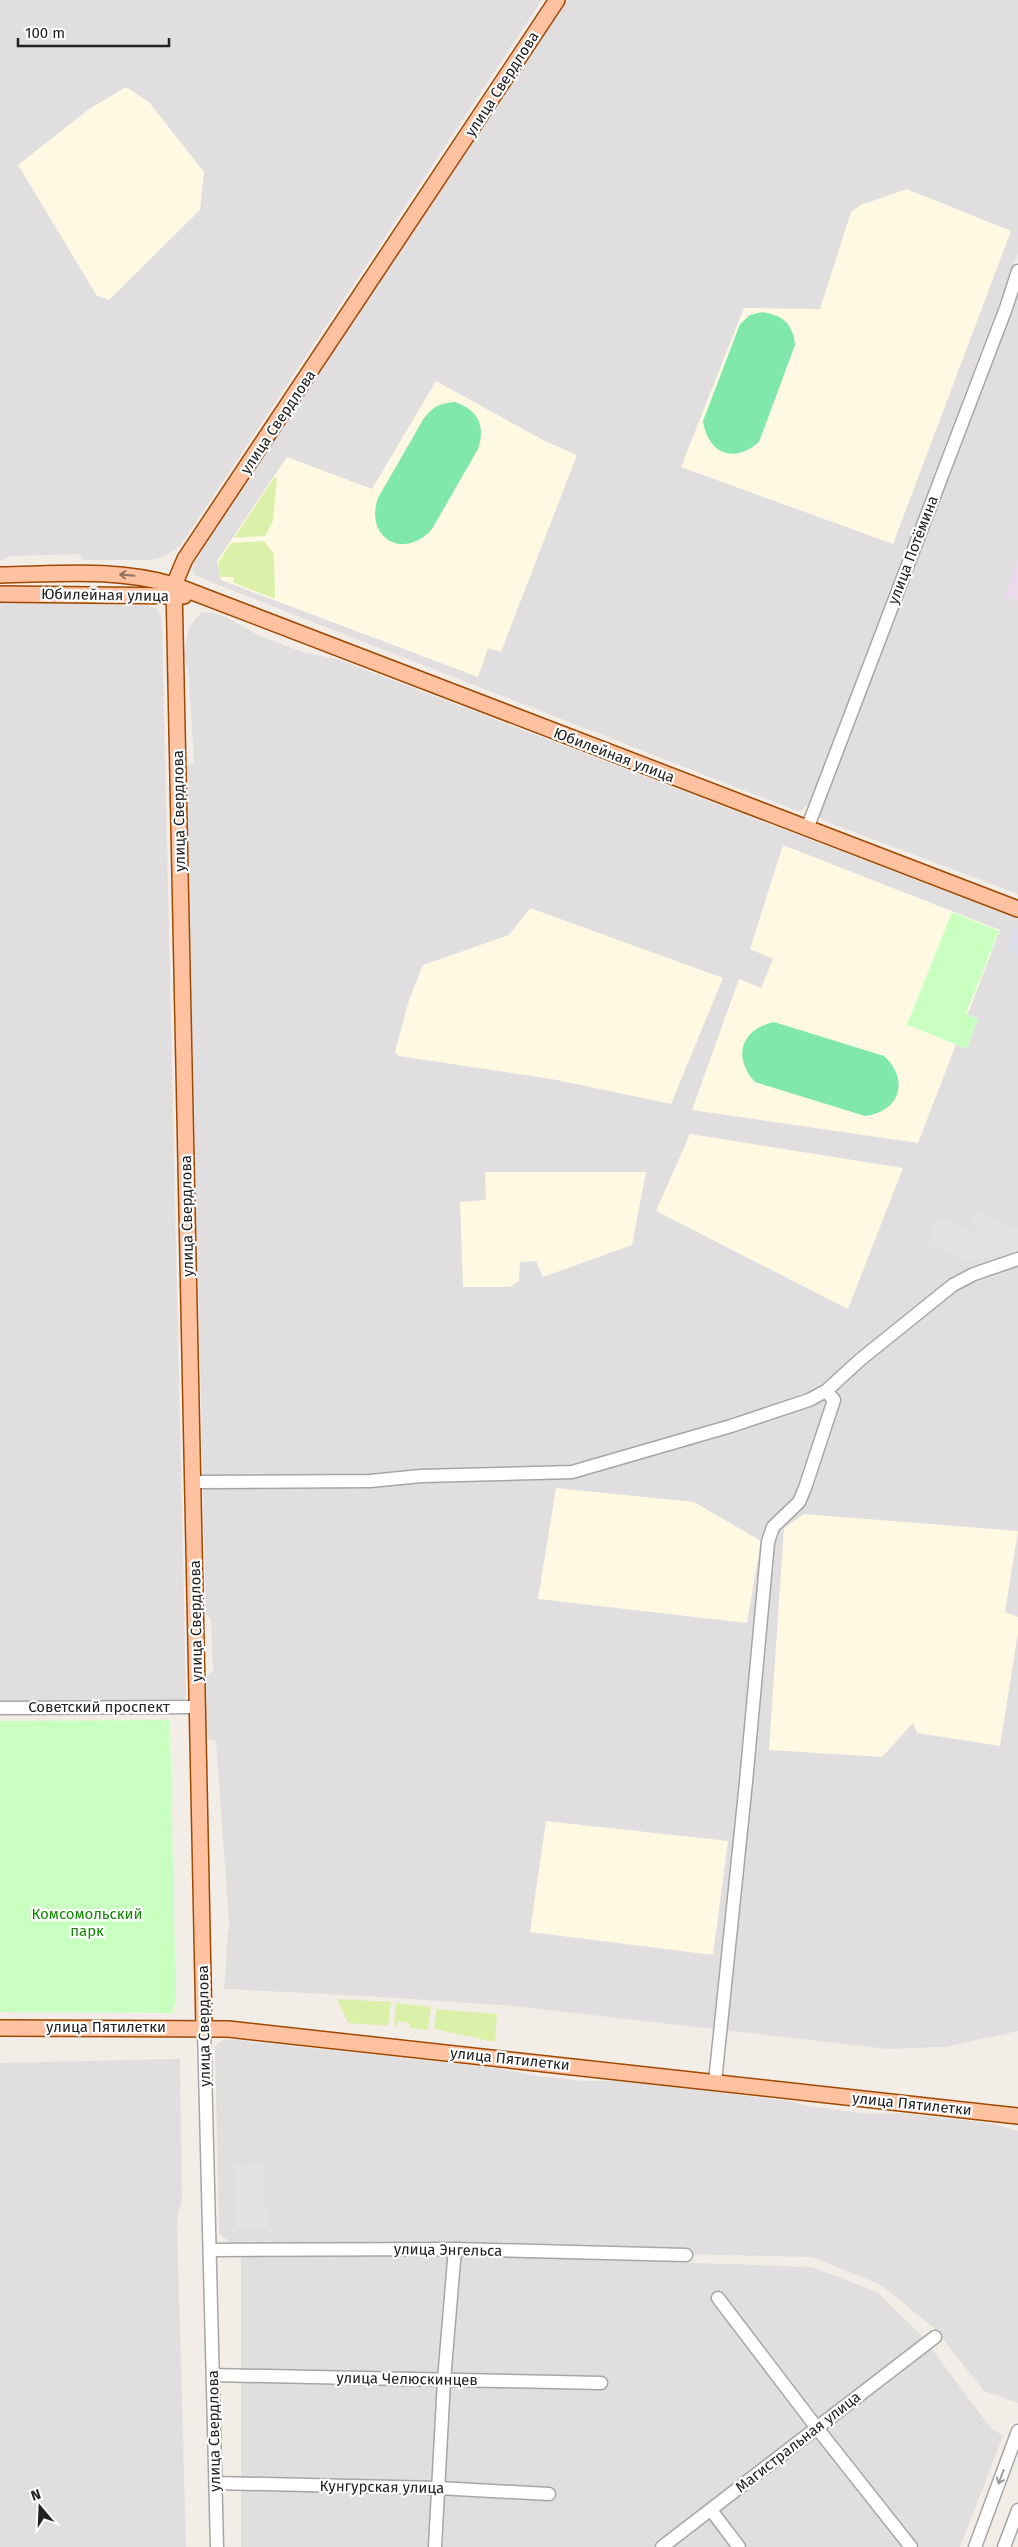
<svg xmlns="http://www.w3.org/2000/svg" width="1018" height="2547" font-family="'Fira Sans',sans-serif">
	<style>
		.residential { fill: #e0dedf }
		.industrial { fill: #ecd9ec }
		.education { fill: #fff9e4 }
		.grass { fill: #dbf1aa }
		.park { fill: #caffc2 }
		.pitch { fill: #7fe8aa }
		.parking { fill: #e2e2e2 }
		.plaza { fill: #dbdee9 }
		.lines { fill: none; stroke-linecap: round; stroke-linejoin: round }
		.minor-casing { stroke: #a6a6a6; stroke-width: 15 }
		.major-casing { stroke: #9f4900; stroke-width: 18 }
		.minor { stroke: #fff; stroke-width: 12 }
		.major { stroke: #ffc2a0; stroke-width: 15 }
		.oneway { stroke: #907261 }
		.oneway2 { stroke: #9c9c9c }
		.labels { text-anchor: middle; stroke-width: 4.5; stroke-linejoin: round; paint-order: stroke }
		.street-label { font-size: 15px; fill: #222; stroke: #fff }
		.park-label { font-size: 15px; fill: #128901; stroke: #fff }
	</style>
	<rect width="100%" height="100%" fill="#f3ede8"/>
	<g class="residential">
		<polygon points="0,0 542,0 181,545 164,557 148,560 84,560 79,554 10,556 0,561"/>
		<polygon points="566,0 1018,0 1018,254 809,804 802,810 797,811 221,586 195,575 192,569 195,561 401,246"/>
		<polygon points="1018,284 1018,894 828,822 821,819 818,813"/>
		<polygon points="0,602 116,602 123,606 148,605 157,609 162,618 186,1694 184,1700 176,1703 0,1704"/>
		<polygon points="203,612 214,613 226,617 258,635 302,652 337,659 1018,919 1018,2031 945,2047 888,2049 513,2006 367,1996 224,1989 229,1922 216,1741 208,1739 205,1678 213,1671 211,1619 206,1614 186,766 194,762 188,667 183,659 188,631 196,618"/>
		<polygon points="225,2039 496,2068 530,2075 583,2081 623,2081 790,2101 808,2106 870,2114 902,2113 995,2124 1018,2131 1018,2403 984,2391 934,2328 881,2285 812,2257 231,2244 219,2233 215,2046"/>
		<polygon points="180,2059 182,2200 177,2219 186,2547 0,2547 0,2063"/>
		<polygon points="241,2253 463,2255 812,2267 877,2292 922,2336 990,2427 1003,2436 960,2547 241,2547"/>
	</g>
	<polygon class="industrial" points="1018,561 1018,601 1004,596"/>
	<g class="education">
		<polygon points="126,87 149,102 204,172 200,210 109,300 97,296 18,165 89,109"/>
		<polygon points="907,189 1011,231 893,544 681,467 744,308 820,309 851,212 861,205"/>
		<polygon points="436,381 545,441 577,455 501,652 488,648 478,677 221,580 217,561 287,457 372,489"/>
		<polygon points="783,845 1000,930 918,1143 692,1110 739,979 761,988 773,959 750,949"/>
		<polygon points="530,908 723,978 671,1104 557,1080 399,1056 395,1052 409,1000 423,965 509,935"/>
		<polygon points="690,1134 903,1168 848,1309 656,1211"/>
		<polygon points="485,1172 646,1172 632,1245 543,1277 536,1261 520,1262 519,1281 510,1287 463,1287 460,1202 486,1200"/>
		<polygon points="556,1488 694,1502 761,1541 747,1623 538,1599"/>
		<polygon points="804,1514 1018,1531 1005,1612 1018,1617 1018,1633 1000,1746 917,1733 913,1723 882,1757 769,1750 784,1528"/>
		<polygon points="546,1821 728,1841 713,1955 530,1932"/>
	</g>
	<g class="grass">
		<polygon points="274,478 277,478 273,521 265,536 234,538"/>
		<polygon points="264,541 274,554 275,599 234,583 234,577 220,577 218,563 231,543"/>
		<polygon points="337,1999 391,2002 388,2026 348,2023"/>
		<polygon points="396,2003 431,2007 428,2030 410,2028 410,2023 398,2021 397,2026 394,2026"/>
		<polygon points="436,2009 497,2014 495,2042 434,2029"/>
	</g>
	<g class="park">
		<polygon points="952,912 999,931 966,1013 978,1019 967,1049 907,1025"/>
		<polygon points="170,1720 176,2000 173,2013 0,2012 0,1721"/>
	</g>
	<g class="pitch">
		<path d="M762,312c21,3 31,12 33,33l-36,97c-25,22 -51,12 -56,-21l37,-97 10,-9z"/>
		<path d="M455,402c23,8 31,24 23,47l-46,80c-28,32 -68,9 -54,-31l46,-80c9,-11 16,-15 31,-16z"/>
		<path d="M774,1022l110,34c26,24 16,56 -19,60l-110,-34c-23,-25 -14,-53 19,-60z"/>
	</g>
	<g class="parking">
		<polygon points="975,1211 1018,1229 1018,1250 978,1261 974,1259 972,1262 927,1245 937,1217 976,1232 979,1226 971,1224"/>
		<polygon points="263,2163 264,2204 267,2211 268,2229 236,2229 234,2164"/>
	</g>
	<polygon class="plaza" points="1015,928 1018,929 1018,956 1006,951"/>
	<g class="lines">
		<g class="minor-casing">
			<g id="minor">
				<polyline points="807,829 1006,308 1018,271"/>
				<polyline points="193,1482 370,1481 421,1476 572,1472 731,1426 809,1400 826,1391 861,1359 953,1285 974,1274 1018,1259"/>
				<polyline points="0,1708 198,1707"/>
				<polyline points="204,2028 217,2547"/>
				<polyline points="715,2082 746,1782 768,1542 773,1527 799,1502 805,1488 834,1400 826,1391"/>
				<polyline points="210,2250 455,2249 686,2255"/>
				<polyline points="718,2298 817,2428 911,2547"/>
				<polyline points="213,2375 601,2383"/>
				<polyline points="216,2483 438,2488 549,2494"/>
				<polyline points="711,2510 739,2547"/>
				<polyline points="435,2547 444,2380 455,2249"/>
				<polyline points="662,2547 935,2337"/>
				<polyline points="975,2547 1018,2431"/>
				<polyline points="1004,2547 1018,2510"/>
			</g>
		</g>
		<g class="major-casing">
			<g id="major">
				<path d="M0,575c60,-1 116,-7 174,10l844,324"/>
				<polyline points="0,594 184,596"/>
				<polyline points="0,2028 228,2029 1018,2116"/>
				<polyline points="204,2028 174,585 185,559 557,0"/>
			</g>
		</g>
		<use href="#minor" class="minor"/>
		<use href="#major" class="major"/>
	</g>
	<defs><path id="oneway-shaft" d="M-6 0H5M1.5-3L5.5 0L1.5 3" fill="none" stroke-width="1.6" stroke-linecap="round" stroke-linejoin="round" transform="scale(1.25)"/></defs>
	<use class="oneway" href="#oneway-shaft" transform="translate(127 575) rotate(-175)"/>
	<use class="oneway2" href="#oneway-shaft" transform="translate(1001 2477) rotate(111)"/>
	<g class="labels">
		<g class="street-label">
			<text transform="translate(502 84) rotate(-57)" y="5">улица Свердлова</text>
			<text transform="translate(278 422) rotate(-56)" y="5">улица Свердлова</text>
			<text transform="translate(913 550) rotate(-69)" y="5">улица Потёмина</text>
			<text transform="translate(105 595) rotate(1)" y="5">Юбилейная улица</text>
			<text transform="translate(614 755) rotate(21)" y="5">Юбилейная улица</text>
			<text transform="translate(179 811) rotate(-91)" y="5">улица Свердлова</text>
			<text transform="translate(187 1216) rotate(-91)" y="5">улица Свердлова</text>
			<text transform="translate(196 1621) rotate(-91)" y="5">улица Свердлова</text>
			<text x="99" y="1712">Советский проспект</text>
			<text transform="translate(204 2026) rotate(-91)" y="5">улица Свердлова</text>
			<text x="106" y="2032">улица Пятилетки</text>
			<text transform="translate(510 2059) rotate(6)" y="5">улица Пятилетки</text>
			<text transform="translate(912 2104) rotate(6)" y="5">улица Пятилетки</text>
			<text transform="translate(448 2250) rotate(1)" y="5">улица Энгельса</text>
			<text transform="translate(407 2379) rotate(1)" y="5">улица Челюскинцев</text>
			<text transform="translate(214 2431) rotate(-91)" y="5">улица Свердлова</text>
			<text transform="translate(798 2442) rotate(-38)" y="5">Магистральная улица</text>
			<text transform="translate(382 2487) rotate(1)" y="5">Кунгурская улица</text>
		</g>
		<g class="park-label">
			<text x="87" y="1919">Комсомольский<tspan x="87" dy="17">парк</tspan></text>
		</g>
	</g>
	<g transform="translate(40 2507) rotate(341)" stroke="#ffffff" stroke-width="4" paint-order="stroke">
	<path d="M0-4L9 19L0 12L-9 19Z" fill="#222222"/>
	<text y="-8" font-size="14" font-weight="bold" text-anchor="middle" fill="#222222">N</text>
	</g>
	<path d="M18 38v8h151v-8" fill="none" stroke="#222222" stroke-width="2.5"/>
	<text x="25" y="38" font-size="15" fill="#222222" stroke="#ffffff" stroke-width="4" paint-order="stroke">100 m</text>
</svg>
